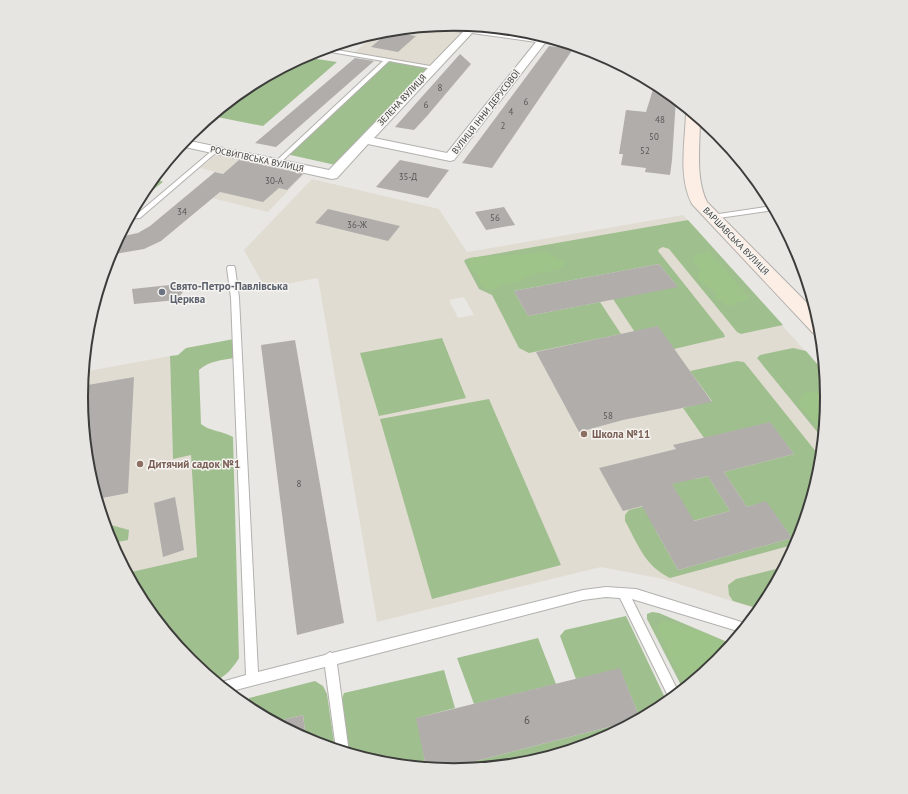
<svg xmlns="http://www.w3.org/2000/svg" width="908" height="794" font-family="'PT Sans',sans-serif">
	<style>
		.built { fill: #e1dcd2; fill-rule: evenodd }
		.green { fill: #a0bf8f }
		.forest { fill: #9ec489 }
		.building { fill: #b0adab; fill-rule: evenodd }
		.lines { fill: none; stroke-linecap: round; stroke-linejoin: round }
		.lane-casing { stroke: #b2b1ae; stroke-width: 2 }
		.street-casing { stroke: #b2b1ae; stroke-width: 2 }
		.secondary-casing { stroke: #b2b1ae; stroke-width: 2 }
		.lane { fill: #fff; fill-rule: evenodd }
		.street { fill: #fff; fill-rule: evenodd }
		.secondary { fill: #fceee5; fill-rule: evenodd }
		.worship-dot { fill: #6b7280; stroke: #f6f4f1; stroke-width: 1.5 }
		.education-dot { fill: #8d6e63; stroke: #f6f4f1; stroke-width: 1.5 }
		.labels { text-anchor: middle; stroke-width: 3; stroke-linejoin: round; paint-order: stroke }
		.number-label { font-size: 9px; fill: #595856 }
		.far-street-label { font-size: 9px; fill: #3c3c3a; stroke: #f6f4f1 }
		.worship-label { font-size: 11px; font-weight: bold; fill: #5b616d; stroke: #f6f4f1; text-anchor: start }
		.education-label { font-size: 11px; font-weight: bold; fill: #785e54; stroke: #f6f4f1; text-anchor: start }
		.near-number-label { font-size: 11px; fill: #595856 }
		.rim { fill: none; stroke: #3c3c3a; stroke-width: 2 }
	</style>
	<rect width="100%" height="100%" fill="#e8e7e4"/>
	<g class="built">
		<polygon points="439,26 470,29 433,67 352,54 381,31"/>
		<polygon points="218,153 306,172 268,212 212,198 236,177 200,168"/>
		<path d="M312,179l127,30 28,43 216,-37 142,158 2,24 -7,73 -21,70 -35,64 -4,6 -97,-31 -62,-12 -224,55 -59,-344 -53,10 -21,-38zM464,297l10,18 -16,3 -9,-18z"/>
		<polygon points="170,356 173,458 191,455 197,557 127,573 109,540 88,470 81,397 83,372"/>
	</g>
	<g class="green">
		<polygon points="303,57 337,62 263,126 212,116 247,87"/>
		<polygon points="387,60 433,67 340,166 286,154"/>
		<polygon points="154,177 163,182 138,201 144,190"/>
		<polygon points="688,220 783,325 741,334 737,332 669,249 663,247 659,249 658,251 724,334 725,337 674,349 634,331 613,299 677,286 659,264 514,291 528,316 600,302 621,334 529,353 519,348 492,295 479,289 464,261 466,259"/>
		<polygon points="442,338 466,398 379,416 360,353"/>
		<path d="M234,339v19c-12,2 -25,3 -35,12l2,54c8,7 22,7 32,13l6,221c-6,10 -13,18 -24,23l-25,-20 -46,-57 -17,-31 70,-16 -6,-102 -18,4 -3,-103 8,-1 8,-7z"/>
		<polygon points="793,348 806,351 825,373 827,397 823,439 757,358 760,355"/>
		<path d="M737,361l7,1 5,6 72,90 -1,12 -21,70 -3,4 -126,34c-26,-13 -31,-32 -45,-57v-6l4,-5 50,-13 -12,-22 21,-6 7,10 13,-3 22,35 -74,20 22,39 114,-32 -26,-36 -19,5 -23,-35 70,-18 -24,-31 -66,15 -21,-30 29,-7 -22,-30z"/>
		<polygon points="489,399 561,565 432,599 380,419"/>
		<polygon points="105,525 111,525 129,530 128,540 118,542 117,555 109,540"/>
		<polygon points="784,567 760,609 733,601 729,595 728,585 736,579"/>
		<polygon points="652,612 659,613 732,644 718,661 683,689 647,619 647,614"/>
		<polygon points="626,616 667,702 640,719 620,669 576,679 560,636 565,630"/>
		<polygon points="538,638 556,684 474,704 457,658"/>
		<polygon points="444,670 455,708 417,718 426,767 381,763 348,753 341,701 344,693"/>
		<polygon points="315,681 323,686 327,694 335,749 306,739 303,715 274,722 250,709 249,698"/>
		<polygon points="636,720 597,742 527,763 454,770 445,769"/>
	</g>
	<g class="forest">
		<path d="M708,250l41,47 -4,5 -7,-1 -4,5 -8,-2 -11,-6 1,-6c-7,-6 -12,-5 -18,-13l3,-11 -9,-6 5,-8h5z"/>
		<path d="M545,252l16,8 5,4c-12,9 -19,7 -32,10 -7,2 -13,7 -20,9 -4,1 -9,0 -12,1 -2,1 -3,3 -5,4 -11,4 -19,-2 -19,-13 -7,-5 -9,-8 -9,-17 25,-4 51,-2 76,-6z"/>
		<polygon points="813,391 827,396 824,430 810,418 798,402 805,392"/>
		<polygon points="664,620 705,633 730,645 718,661 699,676 693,676 688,683 682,680 668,653 657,626"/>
	</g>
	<g class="building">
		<polygon points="389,32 416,36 398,52 371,47"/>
		<polygon points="549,46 573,49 492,168 462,163"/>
		<polygon points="460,54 471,64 427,116 414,130 395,127"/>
		<polygon points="355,58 374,61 276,147 255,143"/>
		<polygon points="655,83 676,99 672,160 670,175 645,172 646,168 621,165 623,154 619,154 626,110 646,112"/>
		<polygon points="239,160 303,174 287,190 279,188 263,202 220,192 161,241 144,249 109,255 119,237 138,233 150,226 215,172 223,174"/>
		<polygon points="400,160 449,170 428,198 376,187"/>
		<polygon points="504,207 515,225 486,230 475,212"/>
		<polygon points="328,209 400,226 388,241 315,223"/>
		<polygon points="659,264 678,287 528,316 514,291"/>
		<polygon points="189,283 177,300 134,304 132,289"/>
		<polygon points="658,326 712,402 623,420 579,432 536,352"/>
		<polygon points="295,340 344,623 297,635 261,345"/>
		<polygon points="134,377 128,493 97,499 88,470 81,397 82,386"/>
		<path d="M770,422l24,32 -70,18 23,35 19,-6 26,37 -114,32 -36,-64 -19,5 -24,-43 77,-19 -3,-4zM708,476l22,35 -36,10 -22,-37z"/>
		<polygon points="175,497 184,550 163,557 154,503"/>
		<polygon points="620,668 640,719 636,720 445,769 426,767 416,718"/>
		<polygon points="303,715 306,739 274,722"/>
	</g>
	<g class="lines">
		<g class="lane-casing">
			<g id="lane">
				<polygon points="325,48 436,67 433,69 389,61 279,164 275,164 275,162 383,61 319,50"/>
				<polygon points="214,149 219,150 140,218 128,219 130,215 136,215"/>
				<polygon points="773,206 775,210 712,219 709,217 712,215"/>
				<polygon points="228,266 234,266 235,268 239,298 258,672 325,655 330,652 332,653 583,590 606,587 636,589 748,624 741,632 632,599 679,693 670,700 620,598 606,597 583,600 337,664 349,753 336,749 325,667 228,692 218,683 246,675 231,298 227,268"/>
			</g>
		</g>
		<g class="street-casing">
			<path id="street" d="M449,24l19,3 1,-2 10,1 -2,2 63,9 1,-2 28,9 -4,2 -20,-3 -91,117 -4,1 -82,-17 -31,34 -5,1 -152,-33 5,-6 144,30 134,-138 -24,-3 -5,-3zM472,33l64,9 -89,111 -73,-15z"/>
		</g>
		<g class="secondary-casing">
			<path id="secondary" d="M689,110l11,9c0,26 -5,59 7,83l109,110 5,22 -8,-1 -121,-129c-14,-27 -7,-61 -6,-91z"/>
		</g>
		<use href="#lane" class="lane"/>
		<use href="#street" class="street"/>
		<use href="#secondary" class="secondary"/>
	</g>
	<circle class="worship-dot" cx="162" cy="292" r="4"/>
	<g class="education-dot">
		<circle cx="584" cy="434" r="4"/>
		<circle cx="140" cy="464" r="4"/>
	</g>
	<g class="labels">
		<g class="number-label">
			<text x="440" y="91">8</text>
			<text x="526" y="105">6</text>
			<text x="426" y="108">6</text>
			<text x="511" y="115">4</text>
			<text x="660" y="123">48</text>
			<text x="503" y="129">2</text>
			<text x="654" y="140">50</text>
			<text x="645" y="154">52</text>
			<text x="408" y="180">35-Д</text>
			<text x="274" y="184">30-А</text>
			<text x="182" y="215">34</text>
			<text x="495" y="221">56</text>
			<text x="357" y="228">36-Ж</text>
			<text x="608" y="419">58</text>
			<text x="299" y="487">8</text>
		</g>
		<g class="far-street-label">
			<text transform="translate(402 100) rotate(-47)" y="3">ЗЕЛЕНА ВУЛИЦЯ</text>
			<text transform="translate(486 112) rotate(-52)" y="3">ВУЛИЦЯ ІННИ ДЕРУСОВОЇ</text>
			<text transform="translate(257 159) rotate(12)" y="3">РОСВИГІВСЬКА ВУЛИЦЯ</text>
			<text transform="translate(736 241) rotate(46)" y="3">ВАРШАВСЬКА ВУЛИЦЯ</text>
		</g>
		<g class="worship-label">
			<text x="170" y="290">Свято-Петро-Павлівська<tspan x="170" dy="13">Церква</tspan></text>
		</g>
		<g class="education-label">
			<text x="592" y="438">Школа №11</text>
			<text x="148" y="468">Дитячий садок №1</text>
		</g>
		<g class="near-number-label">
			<text x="527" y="724">6</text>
		</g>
	</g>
	<path d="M0 0H908V794H0ZM88 397a366 366 0 1 1 732 0a366 366 0 1 1-732 0Z" fill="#e7e5e2" fill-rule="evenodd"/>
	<path class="rim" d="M88 397a366 366 0 1 1 732 0a366 366 0 1 1-732 0Z"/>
</svg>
